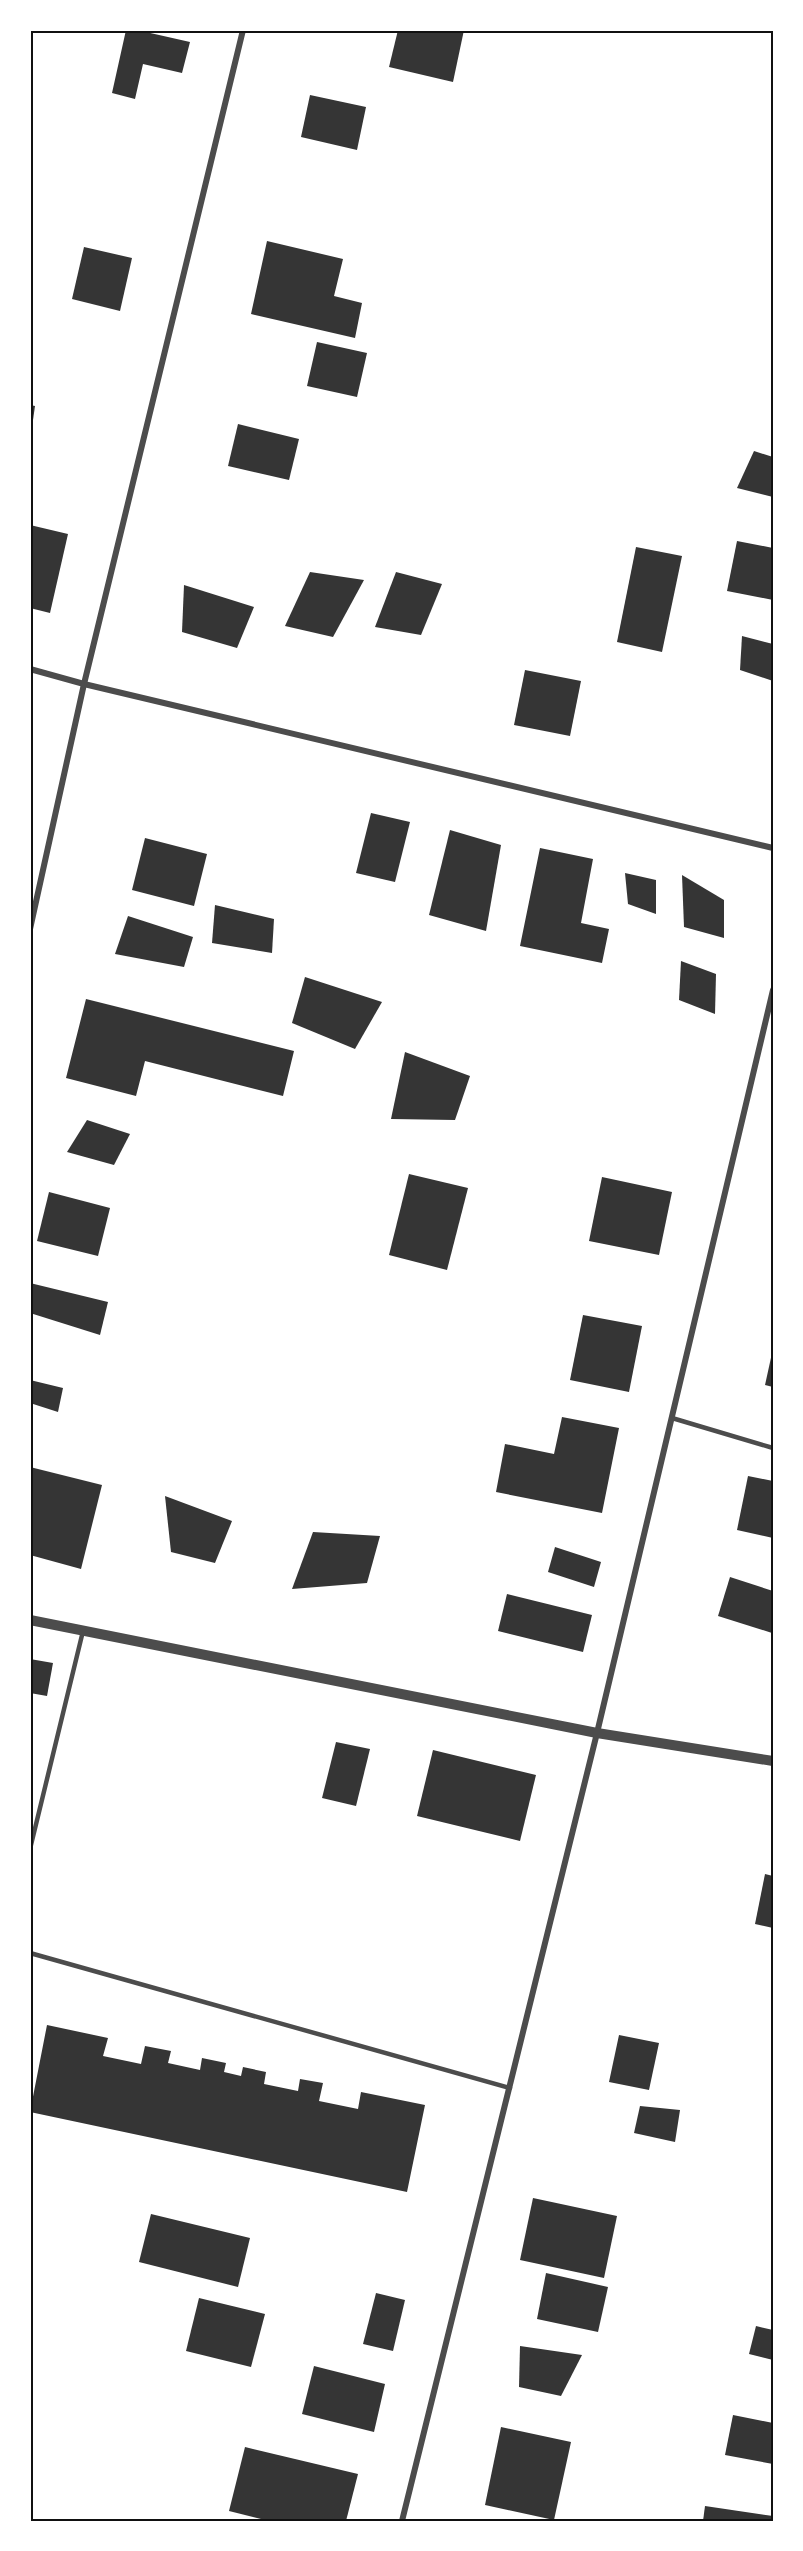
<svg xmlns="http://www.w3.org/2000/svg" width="803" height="2551" font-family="'Roboto Condensed',sans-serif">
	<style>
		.building { fill: #353535 }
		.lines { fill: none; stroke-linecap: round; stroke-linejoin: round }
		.service { stroke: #4c4c4c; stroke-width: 4.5 }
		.minor { stroke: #4c4c4c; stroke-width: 6 }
		.tertiary { stroke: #4c4c4c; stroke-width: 10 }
		.neatline { fill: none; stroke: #111; stroke-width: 2 }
	</style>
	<rect width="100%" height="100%" fill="#fff"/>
	<g class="building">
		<polygon points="126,30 137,30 190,42 182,73 143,64 135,99 112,93"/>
		<polygon points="398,30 464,30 453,82 389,67"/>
		<polygon points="310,95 366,107 357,150 301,137"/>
		<polygon points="267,241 343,259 334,296 362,303 355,338 251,314"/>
		<polygon points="84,247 132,258 120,311 72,299"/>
		<polygon points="317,342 367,353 357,397 307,386"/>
		<polygon points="30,405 35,406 31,434 30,434"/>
		<polygon points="238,424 299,439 289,480 228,466"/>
		<polygon points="754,451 773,457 773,497 737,488"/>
		<polygon points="30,525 68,534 50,613 30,608"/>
		<polygon points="737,541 773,548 773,600 727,591"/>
		<polygon points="636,547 682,556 662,652 617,642"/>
		<polygon points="310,572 364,580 333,637 285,626"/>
		<polygon points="396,572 442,584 421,635 375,627"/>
		<polygon points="184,585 254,607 237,648 182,632"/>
		<polygon points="742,636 773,644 773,681 740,670"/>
		<polygon points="525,670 581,681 570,736 514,725"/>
		<polygon points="371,813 410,822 395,882 356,873"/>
		<polygon points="450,830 501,845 486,931 429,915"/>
		<polygon points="145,838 207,854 194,906 132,890"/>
		<polygon points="540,848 593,859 581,923 609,929 602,963 520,946"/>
		<polygon points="625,873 656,880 656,914 628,904"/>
		<polygon points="682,875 724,900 724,938 684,927"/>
		<polygon points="215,905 274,919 272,953 212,943"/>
		<polygon points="128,916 193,937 184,967 115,954"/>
		<polygon points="681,961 716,974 715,1014 679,1000"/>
		<polygon points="305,977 382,1002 355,1049 292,1023"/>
		<polygon points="86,999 294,1051 283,1096 145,1061 136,1096 66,1078"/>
		<polygon points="405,1052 470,1076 455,1120 391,1119"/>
		<polygon points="87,1120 130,1134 114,1165 67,1152"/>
		<polygon points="409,1174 468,1188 447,1270 389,1255"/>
		<polygon points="602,1177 672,1192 659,1255 589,1241"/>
		<polygon points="49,1192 110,1208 98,1256 37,1241"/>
		<polygon points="30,1283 108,1302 100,1335 30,1313"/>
		<polygon points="583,1315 642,1326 629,1392 570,1380"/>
		<polygon points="772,1353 773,1353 773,1387 765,1385"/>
		<polygon points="30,1380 63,1388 58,1412 30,1403"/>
		<polygon points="562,1417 619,1428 602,1513 496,1492 505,1444 554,1454"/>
		<polygon points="30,1467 102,1485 81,1569 30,1555"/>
		<polygon points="748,1476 773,1481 773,1538 737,1530"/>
		<polygon points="165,1496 232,1521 215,1563 171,1552"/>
		<polygon points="313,1532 380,1536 367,1583 292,1589"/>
		<polygon points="555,1547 601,1562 594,1587 548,1572"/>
		<polygon points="730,1577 773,1591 772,1633 718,1616"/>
		<polygon points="507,1594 592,1615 583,1652 498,1631"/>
		<polygon points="30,1659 53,1663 47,1696 30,1693"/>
		<polygon points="336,1742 370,1749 356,1806 322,1798"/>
		<polygon points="433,1750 536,1775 520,1841 417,1816"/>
		<polygon points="765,1874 773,1876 773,1928 755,1924"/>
		<polygon points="47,2025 108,2038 103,2056 141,2064 145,2046 171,2051 168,2063 200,2070 202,2058 226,2063 224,2072 241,2076 243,2067 266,2072 264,2084 298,2091 300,2079 323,2083 319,2101 358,2109 361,2092 425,2105 407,2192 30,2112"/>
		<polygon points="619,2035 659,2043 649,2090 609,2082"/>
		<polygon points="640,2106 680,2110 675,2142 634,2133"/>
		<polygon points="533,2198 617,2216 604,2278 520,2260"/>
		<polygon points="151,2214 250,2238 238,2287 139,2262"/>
		<polygon points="546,2273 608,2287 598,2332 537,2319"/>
		<polygon points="376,2293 405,2300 393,2351 363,2344"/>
		<polygon points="199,2298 265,2314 251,2367 186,2351"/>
		<polygon points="756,2326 773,2330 773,2360 749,2354"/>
		<polygon points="520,2346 582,2355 561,2396 519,2387"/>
		<polygon points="314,2366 385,2384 374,2432 302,2414"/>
		<polygon points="733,2415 773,2423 773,2464 725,2455"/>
		<polygon points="501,2427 571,2442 554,2520 485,2505"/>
		<polygon points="245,2447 358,2474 346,2521 269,2521 229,2511"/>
		<polygon points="705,2506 773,2516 773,2521 703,2521"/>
	</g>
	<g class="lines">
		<g class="service">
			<polyline points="672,1418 773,1448"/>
			<polyline points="30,1849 83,1631"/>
			<polyline points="30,1953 510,2088"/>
		</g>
		<g class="minor">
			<polyline points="30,669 84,684 773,848"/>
			<polyline points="30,929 84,684 243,30"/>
			<polyline points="402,2521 597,1733 773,990"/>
		</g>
		<polyline class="tertiary" points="30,1620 597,1733 773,1761"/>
	</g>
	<rect width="803" height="2551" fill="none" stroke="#ffffff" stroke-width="63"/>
	<rect x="32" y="32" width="740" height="2488" class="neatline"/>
</svg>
